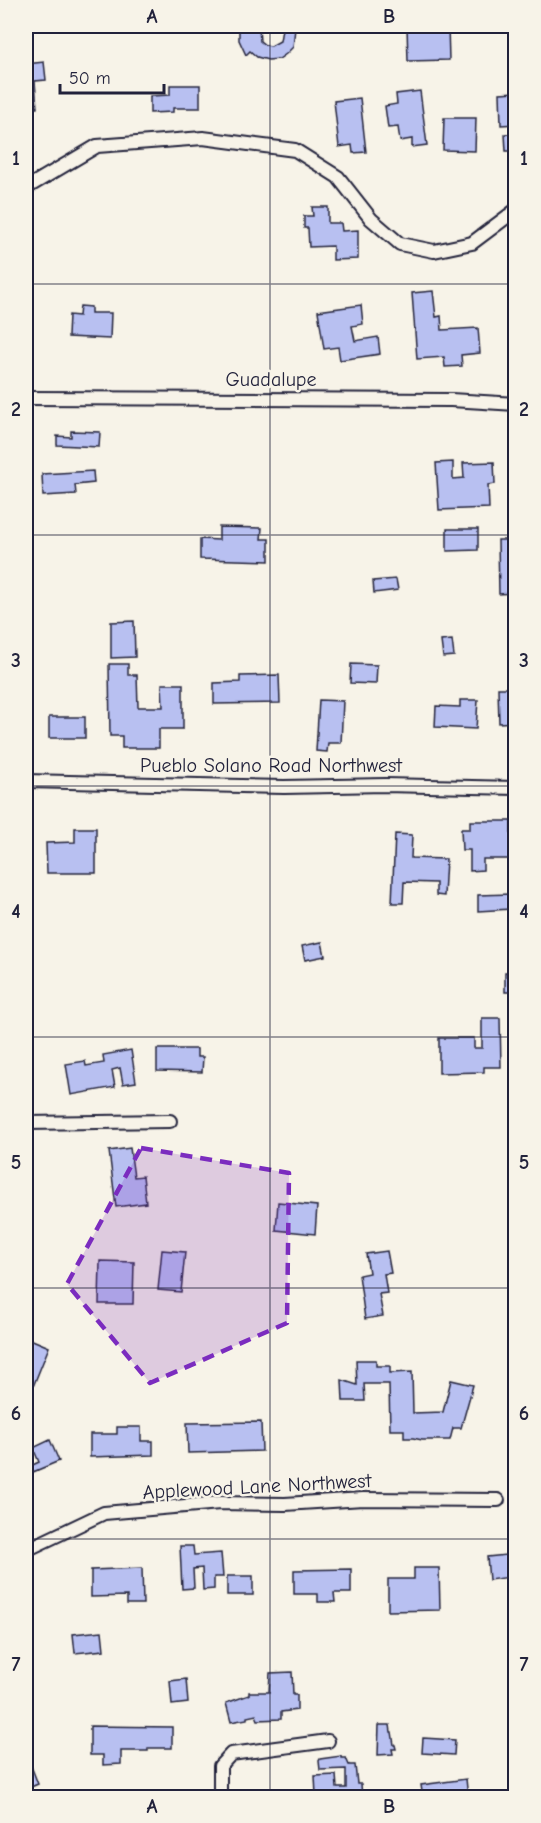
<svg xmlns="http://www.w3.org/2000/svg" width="541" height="1823" font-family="'Comic Neue',sans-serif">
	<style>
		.building { fill: #b8c0f1; stroke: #22223b; stroke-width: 1.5 }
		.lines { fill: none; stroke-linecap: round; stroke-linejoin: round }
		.street-casing { stroke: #22223b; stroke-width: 16 }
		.street { stroke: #f7f3e8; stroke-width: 12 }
		.marked { fill: #7b2cbf; fill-opacity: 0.2; stroke: #7b2cbf; stroke-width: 4.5; stroke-dasharray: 12 8; stroke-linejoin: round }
		.grid { fill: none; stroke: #22223b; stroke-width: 1.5; stroke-opacity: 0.55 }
		.labels { text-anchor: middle; stroke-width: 5; stroke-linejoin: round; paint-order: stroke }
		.street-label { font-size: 20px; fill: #22223b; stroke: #f7f3e8 }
		.neatline { fill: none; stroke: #22223b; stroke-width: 2 }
		.grid-label { font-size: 20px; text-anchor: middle; font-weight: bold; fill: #22223b }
	</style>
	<rect width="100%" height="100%" fill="#f7f3e8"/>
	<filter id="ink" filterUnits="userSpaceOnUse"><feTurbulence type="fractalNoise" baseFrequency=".0167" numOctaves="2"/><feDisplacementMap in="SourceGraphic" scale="12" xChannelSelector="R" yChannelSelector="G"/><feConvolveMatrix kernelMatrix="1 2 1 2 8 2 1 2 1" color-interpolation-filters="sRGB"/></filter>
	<g filter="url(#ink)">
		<g class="building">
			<polygon points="407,26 448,26 449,60 408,61"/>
			<polygon points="239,28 259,28 260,41 265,45 271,46 280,41 282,29 295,28 293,47 286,54 279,59 268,60 257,57 250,51 246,55 239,40"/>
			<polygon points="44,62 46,80 35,81 37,108 26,110 26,96 31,95 29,81 26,82 26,64"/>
			<polygon points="170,85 200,85 200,108 173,108 173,112 150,113 150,96 170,95"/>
			<polygon points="420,91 427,145 412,147 412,139 400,141 398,127 388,128 385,106 397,104 396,94"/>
			<polygon points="516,92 516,124 501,125 500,93"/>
			<polygon points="360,98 366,152 353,153 352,145 339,147 334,101"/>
			<polygon points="444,118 476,118 475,151 443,150"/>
			<polygon points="516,133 516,151 506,151 505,134"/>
			<polygon points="312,207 328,207 328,223 341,223 342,231 358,230 358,259 333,260 333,246 309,247 308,228 304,228 304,216 313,216"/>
			<polygon points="433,291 436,317 441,316 442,330 478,328 480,353 461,355 462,366 445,367 444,357 417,359 412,293"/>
			<polygon points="361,305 363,324 352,326 355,341 378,337 380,354 340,360 338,347 324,349 318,311"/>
			<polygon points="80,306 91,307 91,313 111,313 110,339 68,337 69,315 79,316"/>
			<polygon points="71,431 100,432 99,447 57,445 57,436 71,437"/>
			<polygon points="453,462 453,479 464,478 463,463 494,462 495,484 488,485 489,508 439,510 436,463"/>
			<polygon points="93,471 94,483 75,485 76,494 43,496 42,474"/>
			<polygon points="219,527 262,528 261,539 269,539 269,561 200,559 200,539 219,540"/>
			<polygon points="447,529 478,529 478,550 447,551"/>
			<polygon points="498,540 516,540 516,578 513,578 513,593 499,594"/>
			<polygon points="396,579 398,590 374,593 373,581"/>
			<polygon points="134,621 135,657 111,658 111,622"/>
			<polygon points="452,640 454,656 443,657 441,641"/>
			<polygon points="109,664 128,664 128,675 137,675 138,707 163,707 162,684 183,684 183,729 159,729 159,748 122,748 122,736 110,736"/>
			<polygon points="351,664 377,665 376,684 350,683"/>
			<polygon points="279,675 280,703 214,704 214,683 240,682 240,676"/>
			<polygon points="498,688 516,688 516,722 499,723"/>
			<polygon points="319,700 343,701 341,743 328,743 327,752 316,751"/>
			<polygon points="460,700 478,700 476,729 435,727 436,706 460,707"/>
			<rect x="49" y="717" width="36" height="21"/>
			<polygon points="470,821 511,821 511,859 483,859 483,870 470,871 470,850 462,850 461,829 470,829"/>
			<polygon points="75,828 96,828 96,873 47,873 46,843 75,842"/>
			<polygon points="395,834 412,835 411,858 446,859 444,896 436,895 436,883 404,882 403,903 392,903"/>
			<polygon points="511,894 511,909 478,911 478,895"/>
			<polygon points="322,942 325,956 305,960 302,946"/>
			<polygon points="505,972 516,972 516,986 512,986 512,992 505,992"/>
			<polygon points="482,1018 500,1018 501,1067 484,1067 484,1072 439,1073 439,1038 474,1038 474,1048 482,1048"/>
			<polygon points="157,1049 197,1049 197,1057 203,1057 202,1072 157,1071"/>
			<polygon points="131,1050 136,1082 123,1084 120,1068 112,1070 115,1087 71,1095 66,1064 85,1061 86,1066 104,1063 103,1055"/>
			<polygon points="130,1148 134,1177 143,1176 146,1203 116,1207 109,1151"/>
			<polygon points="278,1202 317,1206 315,1234 276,1230"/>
			<polygon points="162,1250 185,1252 181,1292 158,1290"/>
			<polygon points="387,1251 391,1273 384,1274 387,1293 379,1294 383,1316 365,1319 359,1275 369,1273 366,1254"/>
			<polygon points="100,1261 134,1262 133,1304 99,1304"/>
			<polygon points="30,1339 49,1347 26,1404 26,1351"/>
			<polygon points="356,1360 376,1360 376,1366 390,1366 390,1373 412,1372 413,1413 443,1412 451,1380 473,1385 461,1428 453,1428 450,1440 422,1440 413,1438 404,1438 404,1430 390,1430 389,1384 364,1384 365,1401 343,1401 342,1380 357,1385"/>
			<polygon points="261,1422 262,1451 188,1453 187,1423"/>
			<polygon points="117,1427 141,1427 141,1441 153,1441 153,1455 90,1457 90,1434 117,1434"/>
			<polygon points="50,1440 59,1461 26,1475 26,1468 39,1462 33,1448"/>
			<polygon points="180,1546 193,1546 194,1555 221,1553 223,1577 214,1577 214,1589 203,1590 202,1568 193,1569 194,1588 182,1589"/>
			<polygon points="516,1554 516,1588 511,1588 510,1577 489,1580 487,1557"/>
			<polygon points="142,1568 143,1604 127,1604 127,1596 91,1597 91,1570"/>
			<polygon points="414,1568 439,1568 440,1610 388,1611 388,1579 414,1579"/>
			<polygon points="351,1569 351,1593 334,1593 335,1602 318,1602 318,1594 294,1594 294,1570"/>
			<rect x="227" y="1576" width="26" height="19"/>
			<polygon points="102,1631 104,1650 75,1653 73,1634"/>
			<polygon points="292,1672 293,1695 297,1695 297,1710 281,1712 281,1719 258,1720 256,1715 247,1717 247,1719 231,1722 226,1703 249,1695 249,1692 269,1692 270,1673"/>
			<polygon points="186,1679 188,1703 172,1705 170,1681"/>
			<polygon points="379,1725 390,1725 391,1732 392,1732 394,1745 395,1745 396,1749 392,1749 393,1754 378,1755"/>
			<polygon points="90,1726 172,1727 172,1748 148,1748 148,1751 121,1751 121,1764 103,1765 103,1755 90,1755"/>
			<polygon points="423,1738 455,1740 454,1755 422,1753"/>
			<polygon points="26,1753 38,1784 26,1789"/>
			<polygon points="341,1756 341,1758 346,1758 349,1765 355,1765 357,1784 361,1784 362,1798 290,1798 316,1795 315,1776 336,1775 337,1788 346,1788 346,1769 320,1770 319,1761 320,1759"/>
			<polygon points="466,1779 468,1798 423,1798 421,1785"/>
		</g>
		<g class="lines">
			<g class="street-casing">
				<g id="street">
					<polyline points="26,188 97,146 203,138 295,150 338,177 371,219 400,244 434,251 472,243 516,210"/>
					<polyline points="26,398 451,400 516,404"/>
					<polyline points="26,781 284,787 385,785 516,788"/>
					<polyline points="26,1123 170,1121"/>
					<polyline points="26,1550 104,1513 220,1503 285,1504 363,1499 498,1500"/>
					<polyline points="220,1798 220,1766 231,1754 328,1741"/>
				</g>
			</g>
			<use href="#street" class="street"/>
		</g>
	</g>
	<path class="marked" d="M141,1148l148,25 -2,150 -137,60 -83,-99z"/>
	<path class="grid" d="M270,26v1772M26,284h490M26,535h490M26,786h490M26,1037h490M26,1288h490M26,1539h490"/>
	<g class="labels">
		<g class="street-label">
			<text x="271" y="386">Guadalupe</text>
			<text x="271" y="772">Pueblo Solano Road Northwest</text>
			<text transform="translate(257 1486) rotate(-3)" y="7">Applewood Lane Northwest</text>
		</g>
	</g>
	<rect width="541" height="1823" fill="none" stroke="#f7f3e8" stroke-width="66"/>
	<path d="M60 84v9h104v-9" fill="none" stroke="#22223b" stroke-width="3"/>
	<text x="69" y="84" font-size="18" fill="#22223b" stroke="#f7f3e8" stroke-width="4.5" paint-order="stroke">50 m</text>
	<rect x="33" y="33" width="475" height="1757" class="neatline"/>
	<g class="grid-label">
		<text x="152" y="23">A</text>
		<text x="389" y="23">B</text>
		<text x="16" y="165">1</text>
		<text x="524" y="165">1</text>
		<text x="16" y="416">2</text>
		<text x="524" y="416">2</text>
		<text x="16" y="667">3</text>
		<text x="524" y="667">3</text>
		<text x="16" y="918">4</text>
		<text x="524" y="918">4</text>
		<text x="16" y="1169">5</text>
		<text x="524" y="1169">5</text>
		<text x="16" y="1420">6</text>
		<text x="524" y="1420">6</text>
		<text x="16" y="1671">7</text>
		<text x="524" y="1671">7</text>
		<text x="152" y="1813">A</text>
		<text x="389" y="1813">B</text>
	</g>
</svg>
